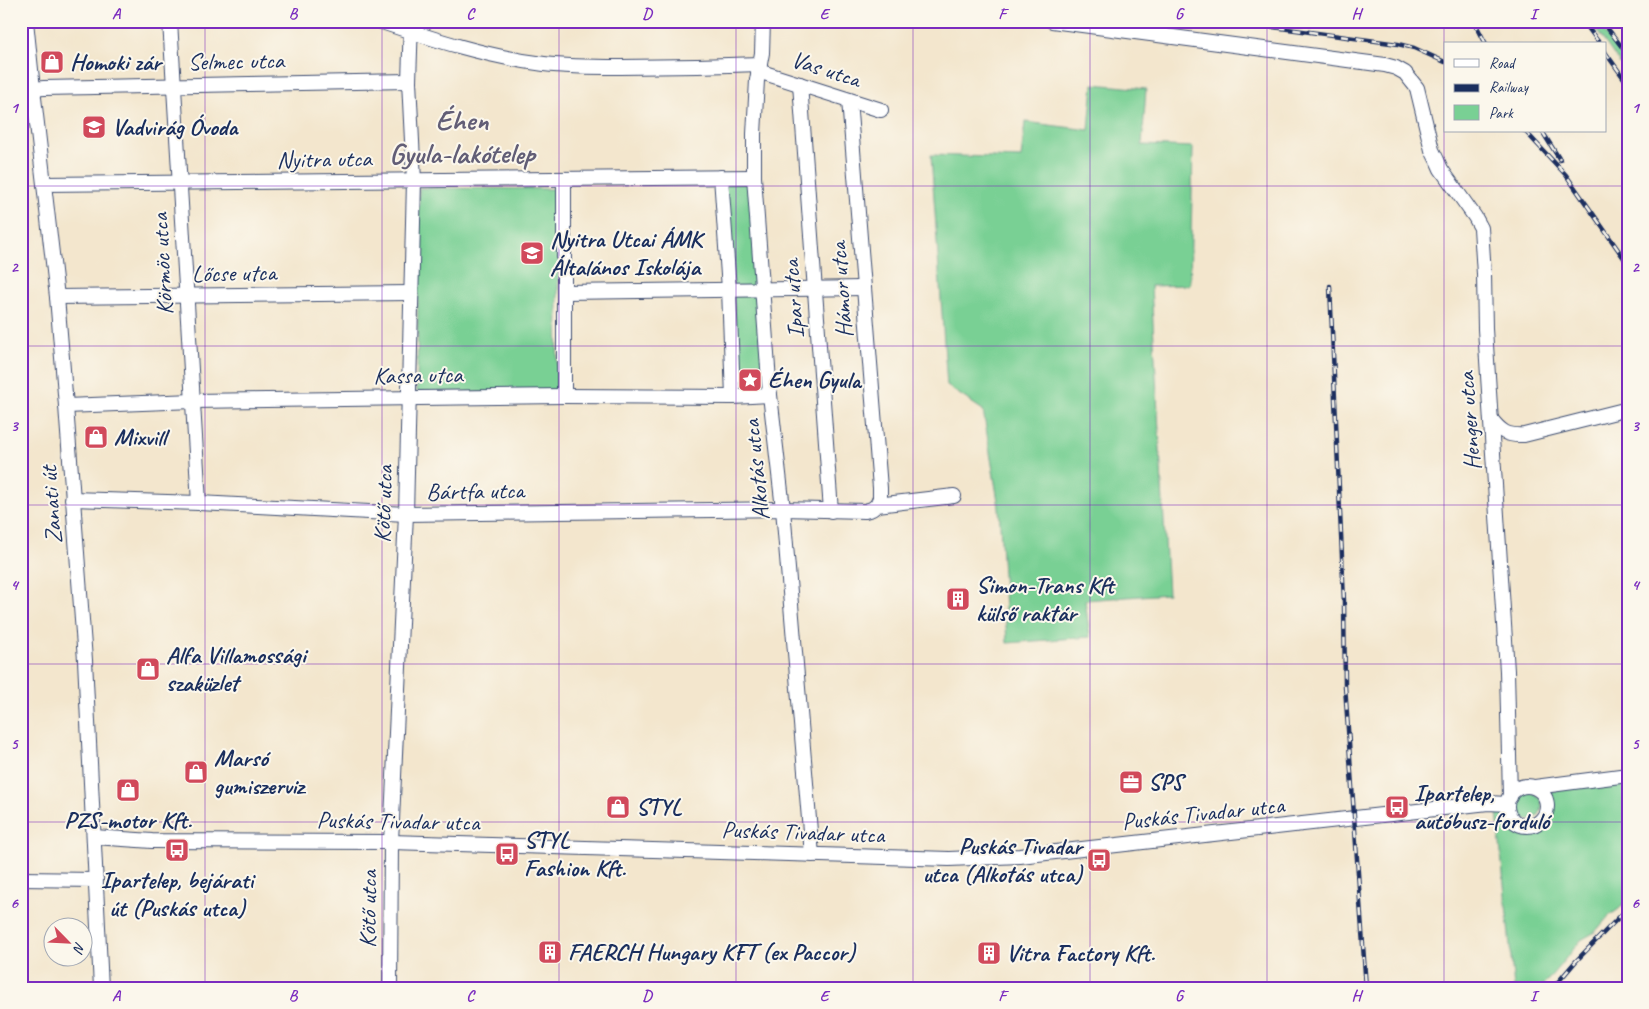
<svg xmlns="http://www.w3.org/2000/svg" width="1649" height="1009" font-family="Caveat,sans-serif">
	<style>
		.green { fill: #79d094; stroke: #4a8079 }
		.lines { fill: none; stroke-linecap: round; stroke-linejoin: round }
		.minor-casing { stroke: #3b4a6f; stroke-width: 16 }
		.minor { stroke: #fff; stroke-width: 14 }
		.rail-casing { stroke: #1b2f5e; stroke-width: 4.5 }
		.rail { stroke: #fbf7ec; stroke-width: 2.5; stroke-dasharray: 8; stroke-linecap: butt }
		.grid { fill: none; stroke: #7b2cbf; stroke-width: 1; stroke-opacity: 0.55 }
		.labels { text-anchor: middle; stroke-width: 4; stroke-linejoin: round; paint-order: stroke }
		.street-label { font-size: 24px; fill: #1b2f5e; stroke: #fbf7ec }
		.poi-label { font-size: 24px; font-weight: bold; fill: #1b2f5e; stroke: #fbf7ec; text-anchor: start }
		.district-label { font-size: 29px; font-weight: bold; fill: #625e76; stroke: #fbf7ec }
		.neatline { fill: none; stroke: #7b2cbf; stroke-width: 2 }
		.grid-label { font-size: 16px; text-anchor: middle; font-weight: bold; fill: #7b2cbf }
	</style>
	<rect width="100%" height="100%" fill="#fbf7ec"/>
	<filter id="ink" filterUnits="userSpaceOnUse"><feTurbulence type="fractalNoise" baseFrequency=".02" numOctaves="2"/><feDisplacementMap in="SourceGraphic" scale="10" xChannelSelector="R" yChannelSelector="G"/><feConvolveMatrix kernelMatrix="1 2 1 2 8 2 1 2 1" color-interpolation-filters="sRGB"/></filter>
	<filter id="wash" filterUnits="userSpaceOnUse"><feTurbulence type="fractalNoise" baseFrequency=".0096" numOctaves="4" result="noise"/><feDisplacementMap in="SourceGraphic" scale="20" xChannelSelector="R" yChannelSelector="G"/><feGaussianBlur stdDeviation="1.12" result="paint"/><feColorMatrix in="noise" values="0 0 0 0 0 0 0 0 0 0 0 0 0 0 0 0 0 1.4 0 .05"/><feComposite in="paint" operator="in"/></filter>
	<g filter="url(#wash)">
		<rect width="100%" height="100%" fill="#f3e6cd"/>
		<g class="green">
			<polygon points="1590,21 1596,21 1628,65 1628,75"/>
			<polygon points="1093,84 1146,89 1142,145 1193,147 1190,285 1151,286 1168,594 1085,600 1090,637 1007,643 999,507 983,410 947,386 931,155 1021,158 1025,122 1089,130"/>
			<polygon points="751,180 766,388 740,390 725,182"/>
			<polygon points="419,188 559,189 557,393 417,392"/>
			<path d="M1628,779v120l-9,10 -10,7 -14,16 -14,8 -40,48h-27l-17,-176c16,2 19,25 41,13 6,-3 11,-8 12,-15 2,-6 -1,-13 1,-19z"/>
			<circle cx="1528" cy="806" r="14"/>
		</g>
	</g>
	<g filter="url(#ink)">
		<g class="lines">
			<g class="minor-casing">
				<g id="minor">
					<polyline points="26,21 33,89 57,297 66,406 85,660 101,988"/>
					<polyline points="170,21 199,503"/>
					<path d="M379,21c53,18 109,36 165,43 25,3 50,3 76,3 47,0 93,-1 140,-3"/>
					<polyline points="763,21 762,53 757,80 754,134 754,177 770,395 783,509 812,855"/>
					<polyline points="1052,21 1385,65 1396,68 1405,73 1417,88 1432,150 1437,160 1441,169 1475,217 1481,228 1484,274 1485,329 1507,671 1510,797"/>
					<polyline points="758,71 881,110"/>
					<polyline points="800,84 831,511"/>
					<polyline points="33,89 44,88 409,81"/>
					<polyline points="849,100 880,488 880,498 877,505"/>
					<polyline points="721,177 729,289 733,397"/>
					<polyline points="564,179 564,396"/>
					<polyline points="44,184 754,177"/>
					<polyline points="564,292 864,288"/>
					<polyline points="57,297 411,293"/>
					<polyline points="66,406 193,401 564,396 733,397 770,395"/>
					<path d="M1491,419c10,13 16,17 33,16l104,-26"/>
					<polyline points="72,499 199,503 406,514 783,509 865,511 872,509 877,505 954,496"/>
					<circle cx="1527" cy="806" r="20"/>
					<polyline points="1535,787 1628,775"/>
					<polyline points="94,837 152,841 391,842 949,859 1020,856 1488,803 1507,804"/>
					<polyline points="21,879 96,880"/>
					<polyline points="390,988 391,842 406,514 414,181 409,81 411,21"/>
				</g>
			</g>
			<use href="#minor" class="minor"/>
			<g class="rail-casing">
				<g id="rail">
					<polyline points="1230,21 1398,44 1414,48 1445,62"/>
					<polyline points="1474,21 1486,44"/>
					<polyline points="1583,21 1600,44"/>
					<polyline points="1602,21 1628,55"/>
					<polyline points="1605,52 1628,84"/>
					<polyline points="1525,131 1566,175 1628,264"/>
					<polyline points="1542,131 1560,160"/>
					<polyline points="1330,286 1344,602 1345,686 1366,988"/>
					<polyline points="1553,988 1576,961 1628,908"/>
				</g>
			</g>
			<use href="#rail" class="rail"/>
		</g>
	</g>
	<path class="grid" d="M205,21v967M382,21v967M559,21v967M736,21v967M913,21v967M1090,21v967M1267,21v967M1444,21v967M21,186h1607M21,346h1607M21,505h1607M21,664h1607M21,822h1607"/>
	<defs>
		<g id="shop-square" transform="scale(1.25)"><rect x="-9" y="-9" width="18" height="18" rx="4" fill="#d1495b" stroke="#fbf7ec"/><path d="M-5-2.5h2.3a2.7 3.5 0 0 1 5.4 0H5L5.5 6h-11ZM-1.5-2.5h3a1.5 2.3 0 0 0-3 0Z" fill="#fff"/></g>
		<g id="school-square" transform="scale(1.25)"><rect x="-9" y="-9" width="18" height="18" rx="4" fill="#d1495b" stroke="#fbf7ec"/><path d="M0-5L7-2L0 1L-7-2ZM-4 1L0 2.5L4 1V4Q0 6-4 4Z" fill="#fff"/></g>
		<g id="sight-square" transform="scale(1.25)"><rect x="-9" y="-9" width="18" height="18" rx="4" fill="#d1495b" stroke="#fbf7ec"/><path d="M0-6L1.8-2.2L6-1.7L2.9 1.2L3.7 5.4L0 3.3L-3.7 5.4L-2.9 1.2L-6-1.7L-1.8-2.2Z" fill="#fff"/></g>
		<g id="building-square" transform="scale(1.25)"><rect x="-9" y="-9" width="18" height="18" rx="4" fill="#d1495b" stroke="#fbf7ec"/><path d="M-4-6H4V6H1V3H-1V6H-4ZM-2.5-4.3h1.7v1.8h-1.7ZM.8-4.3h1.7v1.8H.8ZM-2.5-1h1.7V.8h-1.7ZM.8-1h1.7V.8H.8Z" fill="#fff"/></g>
		<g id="office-square" transform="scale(1.25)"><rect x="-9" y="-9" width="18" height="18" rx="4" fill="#d1495b" stroke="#fbf7ec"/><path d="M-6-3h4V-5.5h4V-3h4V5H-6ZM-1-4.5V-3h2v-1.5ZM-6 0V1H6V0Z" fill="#fff"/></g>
		<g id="bus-square" transform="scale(1.25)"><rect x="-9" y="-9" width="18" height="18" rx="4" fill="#d1495b" stroke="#fbf7ec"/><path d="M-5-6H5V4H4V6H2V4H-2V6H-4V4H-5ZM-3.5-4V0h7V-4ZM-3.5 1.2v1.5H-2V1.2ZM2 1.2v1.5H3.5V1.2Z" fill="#fff"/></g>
	</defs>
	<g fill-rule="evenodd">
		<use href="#shop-square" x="52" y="62"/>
		<use href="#school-square" x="94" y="127"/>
		<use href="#school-square" x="532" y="253"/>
		<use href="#sight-square" x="750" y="380"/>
		<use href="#shop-square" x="96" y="437"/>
		<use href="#building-square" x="958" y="599"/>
		<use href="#shop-square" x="148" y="669"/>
		<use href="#shop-square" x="196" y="772"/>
		<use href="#office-square" x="1131" y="782"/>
		<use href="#shop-square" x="128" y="790"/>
		<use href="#shop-square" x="618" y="807"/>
		<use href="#bus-square" x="1397" y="807"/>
		<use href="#bus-square" x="177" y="850"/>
		<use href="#bus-square" x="507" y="854"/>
		<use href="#bus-square" x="1099" y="860"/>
		<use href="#building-square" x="550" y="952"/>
		<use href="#building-square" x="989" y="953"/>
	</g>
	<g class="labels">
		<g class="street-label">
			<text transform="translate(236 61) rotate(-1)" y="8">Selmec utca</text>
			<text transform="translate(826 69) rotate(18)" y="8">Vas utca</text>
			<text transform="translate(324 159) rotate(-1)" y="8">Nyitra utca</text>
			<text transform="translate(162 264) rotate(-93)" y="8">Körmöc utca</text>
			<text transform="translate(234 273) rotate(-1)" y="8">Lőcse utca</text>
			<text transform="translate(841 290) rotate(-94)" y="8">Hámor utca</text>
			<text transform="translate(793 299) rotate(-94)" y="8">Ipar utca</text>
			<text transform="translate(418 375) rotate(-1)" y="8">Kassa utca</text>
			<text transform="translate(1469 421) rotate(-94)" y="8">Henger utca</text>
			<text transform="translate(756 470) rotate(-96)" y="8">Alkotás utca</text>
			<text transform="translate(475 491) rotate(-1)" y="8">Bártfa utca</text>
			<text transform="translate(383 504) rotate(-88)" y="8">Kötő utca</text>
			<text transform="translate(51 505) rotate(-94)" y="8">Zanati út</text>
			<text transform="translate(1203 813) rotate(-6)" y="8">Puskás Tivadar utca</text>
			<text transform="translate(398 821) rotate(1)" y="8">Puskás Tivadar utca</text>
			<text transform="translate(803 832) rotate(2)" y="8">Puskás Tivadar utca</text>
			<text transform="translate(368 909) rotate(-89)" y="8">Kötő utca</text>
		</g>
		<g class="poi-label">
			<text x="70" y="70">Homoki zár</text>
			<text x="112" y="135">Vadvirág Óvoda</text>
			<text x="550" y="247">Nyitra Utcai ÁMK<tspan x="550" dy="28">Általános Iskolája</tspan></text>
			<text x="768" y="388">Éhen Gyula</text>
			<text x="114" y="445">Mixvill</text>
			<text x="976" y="593">Simon-Trans Kft<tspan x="976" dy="28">külső raktár</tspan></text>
			<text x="166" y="663">Alfa Villamossági<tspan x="166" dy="28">szaküzlet</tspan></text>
			<text x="214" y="766">Marsó<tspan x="214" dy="28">gumiszerviz</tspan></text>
			<text x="1148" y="790">SPS</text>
			<text x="1414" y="801">Ipartelep,<tspan x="1414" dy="28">autóbusz-forduló</tspan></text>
			<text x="636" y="815">STYL</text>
			<text x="128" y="828" text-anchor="middle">PZS-motor Kft.</text>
			<text x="524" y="848">STYL<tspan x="524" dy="28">Fashion Kft.</tspan></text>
			<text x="1082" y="854" text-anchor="end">Puskás Tivadar<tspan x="1082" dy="28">utca (Alkotás utca)</tspan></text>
			<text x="177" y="888" text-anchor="middle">Ipartelep, bejárati<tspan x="177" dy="28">út (Puskás utca)</tspan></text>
			<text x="568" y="960">FAERCH Hungary KFT (ex Paccor)</text>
			<text x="1006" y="961">Vitra Factory Kft.</text>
		</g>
		<g class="district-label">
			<text x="462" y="130">Éhen<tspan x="462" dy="33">Gyula-lakótelep</tspan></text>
		</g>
	</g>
	<rect width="1649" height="1009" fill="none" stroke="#fbf7ec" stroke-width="55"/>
	<rect x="1444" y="42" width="162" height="90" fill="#fbf7ec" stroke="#a1a7b3"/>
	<rect x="1454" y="59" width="25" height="8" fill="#ffffff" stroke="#a1a7b3"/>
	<text x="1489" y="68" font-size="15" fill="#1b2f5e">Road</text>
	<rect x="1454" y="84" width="25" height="8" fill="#1b2f5e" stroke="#a1a7b3"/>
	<text x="1489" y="92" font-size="15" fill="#1b2f5e">Railway</text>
	<rect x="1454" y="105" width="25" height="15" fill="#79d094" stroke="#a1a7b3"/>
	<text x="1489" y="118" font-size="15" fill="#1b2f5e">Park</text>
	<g transform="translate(68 942) rotate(114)"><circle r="24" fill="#fbf7ec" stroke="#a1a7b3"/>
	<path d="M0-4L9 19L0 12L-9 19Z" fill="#d1495b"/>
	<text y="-8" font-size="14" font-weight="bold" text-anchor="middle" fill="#1b2f5e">N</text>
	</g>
	<rect x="28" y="28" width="1594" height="954" class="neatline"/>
	<g class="grid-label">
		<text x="116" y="19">A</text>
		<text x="293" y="19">B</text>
		<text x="470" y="19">C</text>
		<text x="647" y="19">D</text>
		<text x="824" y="19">E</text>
		<text x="1002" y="19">F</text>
		<text x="1179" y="19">G</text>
		<text x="1356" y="19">H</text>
		<text x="1533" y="19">I</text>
		<text x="14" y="113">1</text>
		<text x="1635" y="113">1</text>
		<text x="14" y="272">2</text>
		<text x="1635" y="272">2</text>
		<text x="14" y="431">3</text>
		<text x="1635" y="431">3</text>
		<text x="14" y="590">4</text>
		<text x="1635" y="590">4</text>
		<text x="14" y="749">5</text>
		<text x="1635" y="749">5</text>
		<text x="14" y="908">6</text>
		<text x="1635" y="908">6</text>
		<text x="116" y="1001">A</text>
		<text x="293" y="1001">B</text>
		<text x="470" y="1001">C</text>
		<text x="647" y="1001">D</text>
		<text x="824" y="1001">E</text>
		<text x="1002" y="1001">F</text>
		<text x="1179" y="1001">G</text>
		<text x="1356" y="1001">H</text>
		<text x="1533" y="1001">I</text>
	</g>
</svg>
